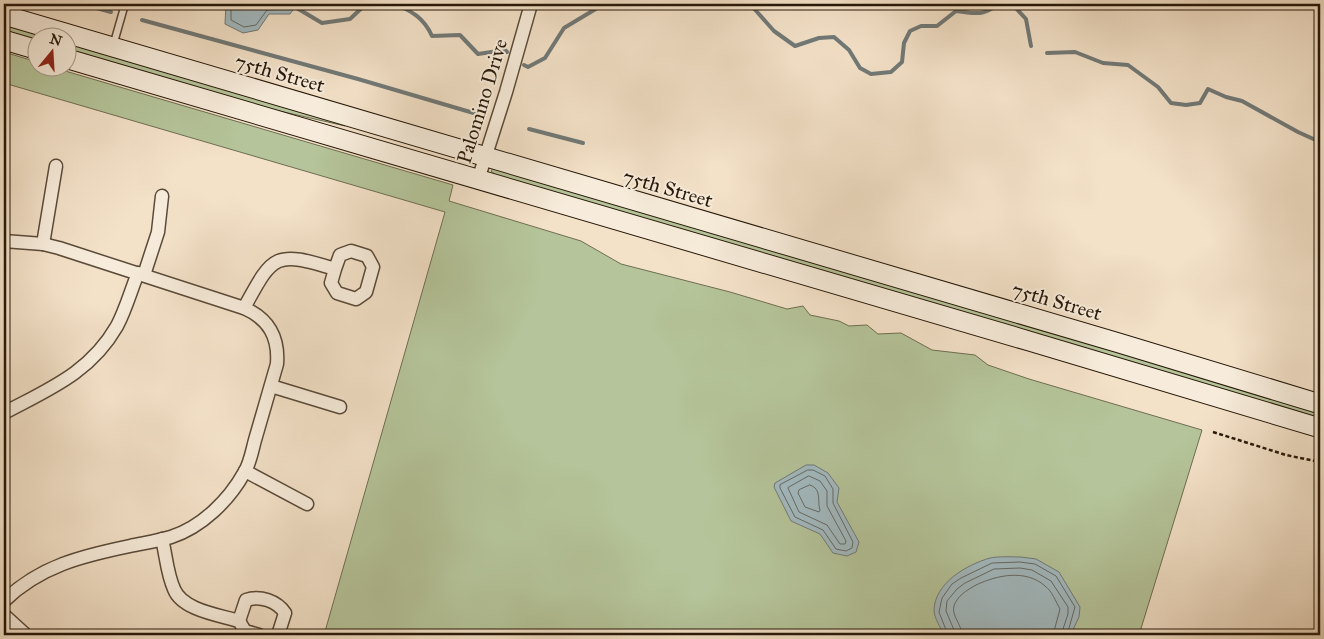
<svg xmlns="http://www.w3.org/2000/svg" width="1324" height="639" font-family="'IM FELL Great Primer',serif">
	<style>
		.green { fill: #b5c49a; stroke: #6e6e52 }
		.water { fill: #a2bac1; stroke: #717977 }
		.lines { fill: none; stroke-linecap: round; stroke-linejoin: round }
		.shore { stroke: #646965; stroke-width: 1 }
		.stream { stroke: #717977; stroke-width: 4 }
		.service-casing { stroke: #5a4a39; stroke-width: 9 }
		.minor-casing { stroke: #5a4a39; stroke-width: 15 }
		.secondary-casing { stroke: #271809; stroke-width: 21 }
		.path { stroke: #271809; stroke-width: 2.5; stroke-dasharray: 4 2.5; stroke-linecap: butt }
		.service { stroke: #f7ecdb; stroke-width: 6 }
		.minor { stroke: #f7ecdb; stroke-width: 12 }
		.secondary { stroke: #f7ecdb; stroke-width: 19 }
		.labels { text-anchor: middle; stroke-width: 4; stroke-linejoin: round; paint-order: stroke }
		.street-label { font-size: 20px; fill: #271809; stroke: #f7ecdb }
	</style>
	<rect width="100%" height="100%" fill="#f3e1c8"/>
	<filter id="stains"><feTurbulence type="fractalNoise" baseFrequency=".004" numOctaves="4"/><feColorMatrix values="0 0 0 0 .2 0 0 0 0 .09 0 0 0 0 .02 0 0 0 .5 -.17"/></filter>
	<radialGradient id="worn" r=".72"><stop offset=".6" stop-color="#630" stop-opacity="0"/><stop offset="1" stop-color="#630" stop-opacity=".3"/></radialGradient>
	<g class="green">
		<polygon points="4,24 50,37 38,38 37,42 4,32"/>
		<polygon points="68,43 346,125 345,126 245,103 68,51"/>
		<polygon points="4,52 37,62 38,68 55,68 453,185 449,201 581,241 621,264 730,292 787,309 803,306 810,315 839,321 849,326 867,325 878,334 901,333 932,350 975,355 988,365 1029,379 1202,430 1139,635 324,635 445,212 4,83"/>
		<polygon points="493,168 1320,412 1320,420 496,175 491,171"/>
	</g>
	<g class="water">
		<polygon points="226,4 296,4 295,7 290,14 269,14 258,30 243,33 225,24"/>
		<polygon points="806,465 814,465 828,473 839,488 837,502 859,542 856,552 847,556 833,553 820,534 791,521 774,487 775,483"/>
		<path d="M1021,557l15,2 23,13 21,35 -1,10 -8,17 -127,1c-3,-7 -10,-17 -10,-25 1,-27 32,-45 56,-52 9,-2 21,-1 31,-1z"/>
	</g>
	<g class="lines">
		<g class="shore">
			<polyline points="231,4 231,20 244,27 256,25 267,10 287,9 291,4"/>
			<polygon points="808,470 813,470 825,476 833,489 833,503 853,542 852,548 846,551 836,549 823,530 795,517 780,488 780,485"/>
			<polygon points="809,476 820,481 827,491 827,506 846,541 845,544 840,544 827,525 799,512 788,488"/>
			<path d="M810,485c12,4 7,15 10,25l-1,2 -14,-5 -7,-14 1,-3z"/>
			<polyline points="948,635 939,612 942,598 952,584 961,578 992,563 1020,562 1035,564 1056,576 1075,607 1067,635"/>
			<polyline points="955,635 954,630 946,611 947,601 957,589 965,583 994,569 1020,568 1032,570 1051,581 1068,607 1068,614 1061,635"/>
			<path d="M962,635c0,-10 -11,-20 -8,-29 3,-10 13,-16 22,-21 21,-10 50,-16 69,1 7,5 11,16 15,23l-7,26"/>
		</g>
		<g class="stream">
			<polyline points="82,4 111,12"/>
			<path d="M394,4c18,7 30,14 38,32l28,-1 18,19 27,-4 2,2"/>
			<path d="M750,4l24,27 21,15 24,-8 15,-1 15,13 11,18 11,6 20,-2 11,-10 2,-19 6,-12 11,-5h16l19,-15c20,2 25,6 43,-7"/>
			<polyline points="1012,4 1026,19 1031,46"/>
			<polyline points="295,7 322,23 350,19 366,4"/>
			<polyline points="142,20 358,79 477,114"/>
			<polyline points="1047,53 1075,52 1103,63 1128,65 1158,87 1171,103 1186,105 1200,103 1208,89 1226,97 1242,101 1298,132 1320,142"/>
			<polyline points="524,65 528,67 545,58 564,28 604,4"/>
			<polyline points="529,129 583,143"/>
		</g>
		<g class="service-casing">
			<polyline id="service" points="113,46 125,4"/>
		</g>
		<g class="minor-casing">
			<g id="minor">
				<polyline points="478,180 506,92 531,4"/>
				<path d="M4,241l39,3 16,4 185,60c25,11 35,29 33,56 -7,25 -15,51 -22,76 -3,11 -5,24 -11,33 -15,27 -42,54 -73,64 -13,4 -27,6 -41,9 -48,10 -90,20 -126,55"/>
				<polyline points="43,244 56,166"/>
				<polyline points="144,275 158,232 162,196"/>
				<path d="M244,308c29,-53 30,-58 91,-39l-4,14 6,10 19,6 10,-7 7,-25 -6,-11 -16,-5 -11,4 -5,14"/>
				<polyline points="271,386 340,407"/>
				<path d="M4,413c45,-24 86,-40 113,-87 9,-17 14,-36 21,-53"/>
				<polyline points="245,471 307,504"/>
				<path d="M162,539c4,16 5,35 12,50 8,21 45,26 65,32l6,10 14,4"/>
				<polyline points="4,615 26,635"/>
				<path d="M239,621l7,-21c14,-5 31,1 39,13l-7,22"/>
			</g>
		</g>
		<g class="secondary-casing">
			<g id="secondary">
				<polyline points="4,15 1119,343 1320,404"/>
				<polyline points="4,40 38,50"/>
				<polyline points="68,59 1029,341 1320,428"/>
			</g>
		</g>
		<polyline class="path" points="1213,432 1286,455 1320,462"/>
		<use href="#service" class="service"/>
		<use href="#minor" class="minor"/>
		<use href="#secondary" class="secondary"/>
	</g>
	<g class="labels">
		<g class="street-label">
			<text transform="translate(280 73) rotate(16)" y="7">75th Street</text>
			<text transform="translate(482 101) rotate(-73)" y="7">Palomino Drive</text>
			<text transform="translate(668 188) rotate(16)" y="7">75th Street</text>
			<text transform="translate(1057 301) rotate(16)" y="7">75th Street</text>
		</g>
	</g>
	<rect width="1324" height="639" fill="none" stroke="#f3e1c8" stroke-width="20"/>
	<rect x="5" y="5" width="1314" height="629" fill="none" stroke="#271809" stroke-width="2.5"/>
	<rect x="10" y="10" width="1304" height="619" fill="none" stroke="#271809"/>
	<g transform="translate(52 52) rotate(18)"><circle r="24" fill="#f7ecdb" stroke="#a49787"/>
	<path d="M0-4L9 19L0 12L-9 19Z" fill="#8f2418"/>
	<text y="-8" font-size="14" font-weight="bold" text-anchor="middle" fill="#271809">N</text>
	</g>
	<rect width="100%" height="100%" filter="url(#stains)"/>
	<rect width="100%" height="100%" fill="url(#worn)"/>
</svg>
